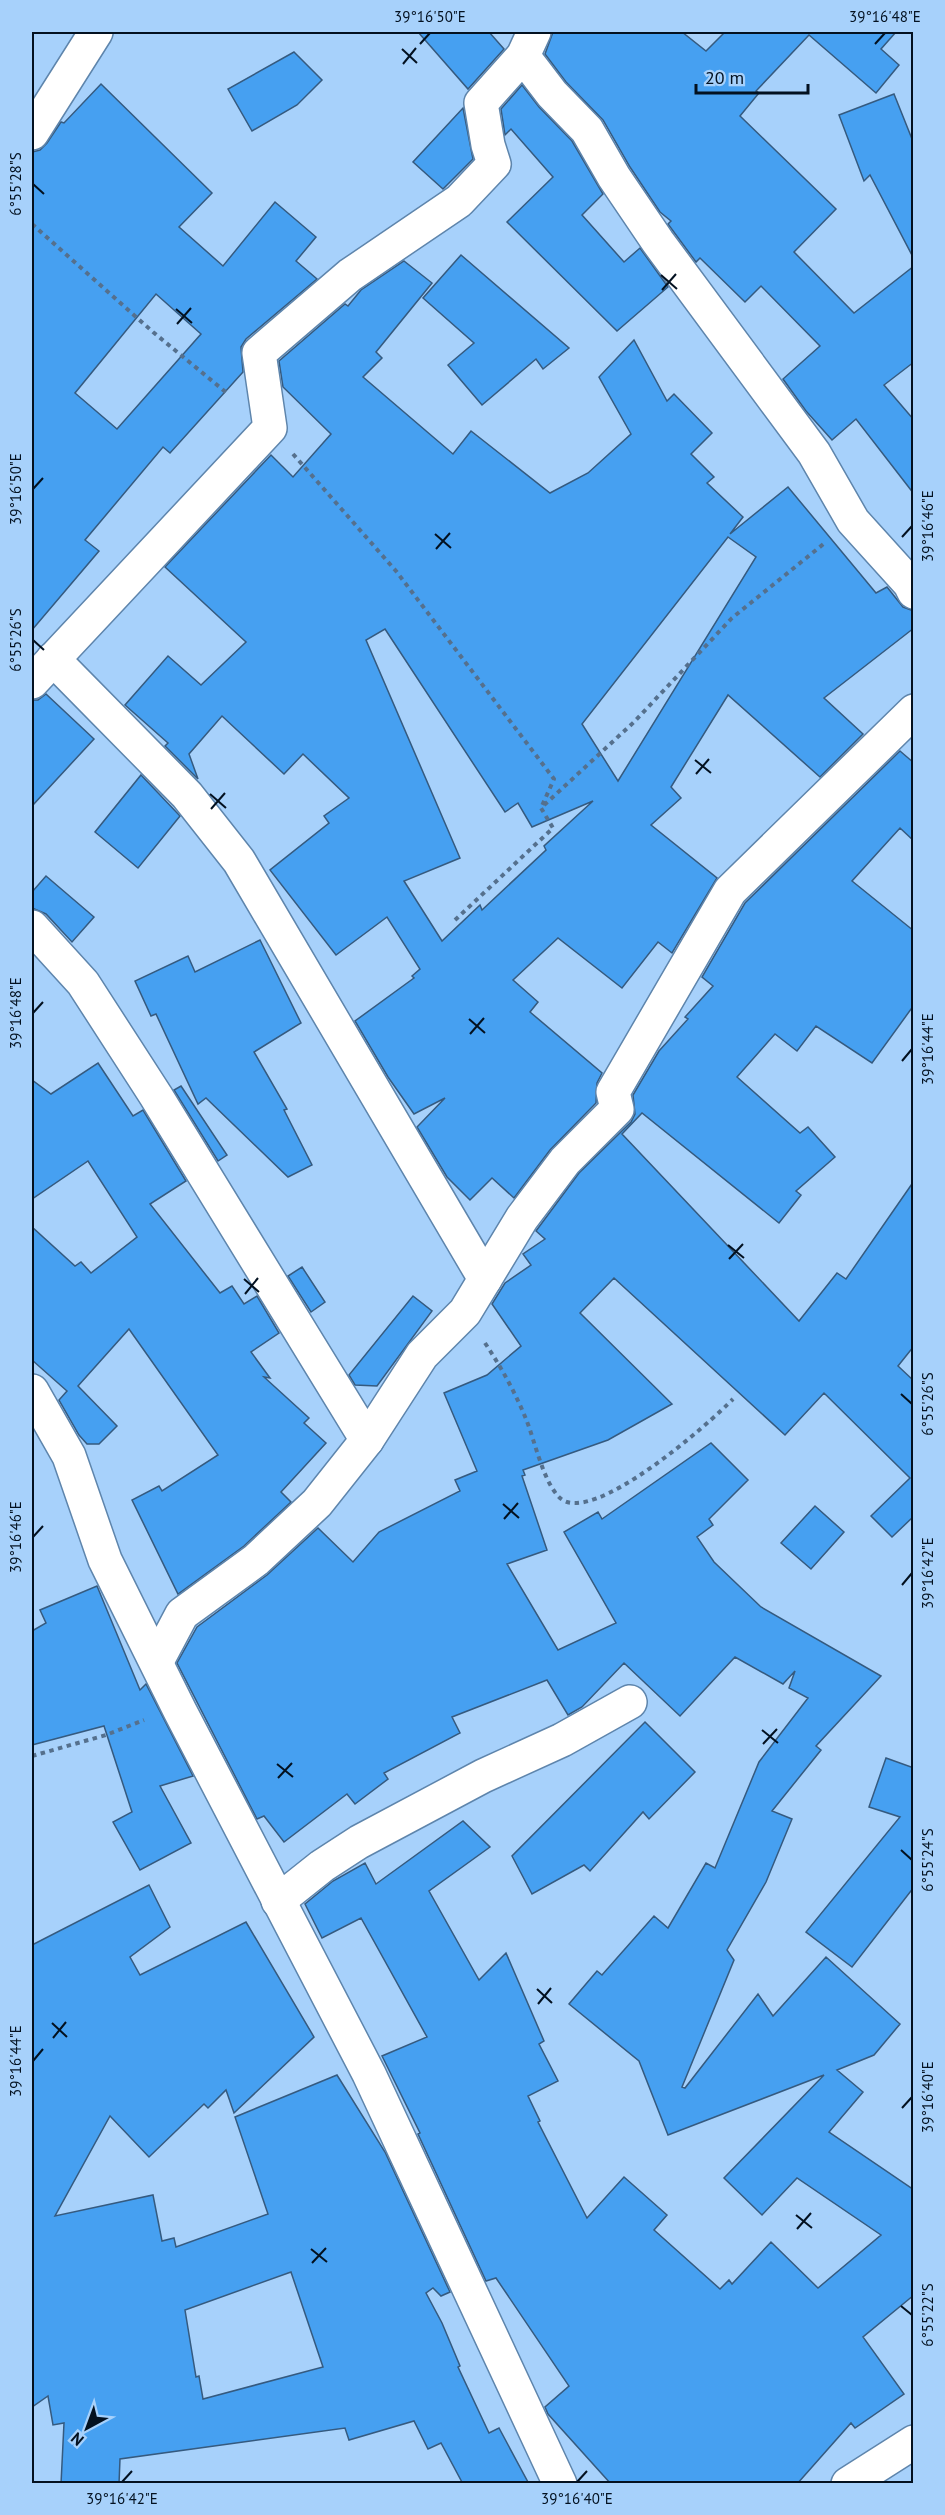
<svg xmlns="http://www.w3.org/2000/svg" width="945" height="2515" font-family="'PT Sans',sans-serif">
	<style>
		.building { fill: #46a0f1; stroke: #355a7f; stroke-width: 1.5; fill-rule: evenodd }
		.lines { fill: none; stroke-linecap: round; stroke-linejoin: round }
		.minor-casing { stroke: #5e85ac; stroke-width: 36 }
		.path { stroke: #55708d; stroke-width: 4; stroke-dasharray: 4.5 4.5; stroke-linecap: butt }
		.minor { stroke: #fff; stroke-width: 33 }
		.ticks { fill: none; stroke: #031120; stroke-width: 2 }
		.neatline { fill: none; stroke: #031120; stroke-width: 2 }
		.ticks-label { font-size: 15px; text-anchor: middle; fill: #031120 }
	</style>
	<rect width="100%" height="100%" fill="#a7d1fb"/>
	<g class="building">
		<polygon points="418,32 489,32 504,49 468,89"/>
		<polygon points="553,32 682,32 706,51 725,32 896,32 881,49 899,65 876,93 809,35 756,91 759,93 740,116 836,209 794,252 854,313 914,266 914,362 884,385 914,420 914,494 856,419 832,440 806,411 783,379 820,346 761,286 745,302 700,258 696,262 668,224 671,221 660,212 630,167 603,120 566,82 545,54"/>
		<polygon points="294,52 322,80 297,105 252,131 228,89"/>
		<path d="M101,84l111,109 -33,34 44,39 52,-64 41,35 -20,24 21,18 -71,60 -5,8 2,25 -73,81 -7,-6 -78,93 14,11 -67,79v-478l8,-2 7,-7 14,-21 3,1zM156,294l45,40 -84,95 -42,-36z"/>
		<polygon points="522,85 539,107 572,141 603,194 582,215 624,262 640,248 668,287 617,331 507,222 553,177 511,129 505,135 501,109"/>
		<polygon points="894,94 914,144 914,259 870,175 864,181 839,115"/>
		<polygon points="463,108 473,159 443,189 413,162"/>
		<polygon points="461,255 569,348 543,369 536,359 482,405 448,365 474,343 423,298"/>
		<path d="M404,261l28,22 -56,69 6,6 -19,19 90,77 18,-23 79,62 38,-20 43,-39 -32,-57 35,-37 33,61 7,-7 38,39 -21,21 23,23 -7,6 36,34 -13,17 58,-47 88,106 11,-6 16,20 11,4v17l-90,70 39,36 -43,43 -92,-82 -57,92 10,11 -30,27 66,53 -45,75 -14,-11 -36,46 -64,-50 -45,42 25,22 -8,10 72,61 -5,10 -1,20 -46,47 -36,48 -22,-20 -22,22 -23,-23 -30,-50 28,-29 -31,16 -26,-37 -33,-56 59,-43 -2,-2 8,-7 -33,-52 -51,38 -66,-85 59,-47 -5,-7 25,-18 -46,-44 -19,20 -62,-58 -33,38 9,25 -33,-33 3,-3 -43,-38 43,-49 33,29 45,-43 -81,-75 106,-112 22,22 38,-43 -48,-47 -4,-26 66,-57 3,2 13,-16zM728,537l28,20 -138,224 -36,-57zM385,629l120,183 13,-9 14,24 61,-26 -49,45 2,4 -64,60 -2,-5 -38,36 -38,-60 56,-23 -94,-218z"/>
		<polygon points="46,694 94,739 32,806 32,700 38,700"/>
		<polygon points="900,751 914,763 914,841 900,828 852,881 914,931 914,1005 872,1063 816,1026 797,1051 775,1034 737,1077 800,1133 808,1127 835,1157 796,1191 801,1195 779,1223 642,1113 622,1134 799,1321 837,1273 846,1279 914,1181 914,1346 898,1366 914,1381 914,1516 892,1537 871,1516 910,1478 824,1393 785,1435 614,1278 580,1313 672,1404 608,1440 523,1470 525,1475 522,1476 547,1550 507,1564 558,1650 616,1623 564,1532 598,1512 602,1519 711,1443 748,1480 709,1519 713,1525 697,1537 714,1562 761,1607 881,1676 816,1746 821,1750 772,1811 792,1819 766,1882 727,1950 734,1960 682,2087 685,2088 758,1994 773,2016 826,1957 900,2024 874,2055 837,2070 863,2092 829,2132 914,2190 914,2295 863,2337 904,2394 855,2428 851,2423 797,2484 611,2484 548,2414 545,2407 569,2386 496,2278 486,2281 418,2134 420,2133 382,2056 427,2037 361,1918 322,1938 305,1904 333,1881 365,1863 376,1884 463,1821 490,1847 429,1891 479,1980 506,1953 544,2041 539,2044 558,2081 528,2096 540,2121 538,2122 587,2218 624,2177 667,2215 654,2230 720,2289 729,2280 732,2284 771,2242 818,2288 881,2235 797,2178 762,2215 724,2178 824,2075 668,2135 639,2061 569,2004 597,1971 602,1975 654,1916 668,1928 706,1863 715,1868 759,1762 808,1698 789,1688 795,1671 783,1684 735,1657 680,1716 624,1663 582,1707 568,1715 547,1680 452,1717 460,1733 384,1773 388,1779 355,1804 347,1794 284,1842 264,1816 257,1819 177,1663 197,1627 267,1575 318,1528 353,1562 379,1532 460,1491 455,1480 477,1471 444,1393 487,1375 521,1346 492,1304 505,1283 531,1265 523,1254 545,1239 536,1231 579,1173 631,1122 635,1114 633,1095 659,1051 688,1019 685,1017 713,986 702,977 745,903"/>
		<polygon points="141,775 180,816 138,868 95,832"/>
		<polygon points="46,876 94,917 72,942 46,914 32,908 32,892"/>
		<polygon points="260,940 301,1023 254,1052 287,1109 284,1110 312,1165 288,1177 206,1098 198,1104 156,1014 151,1016 135,981 188,956 195,972"/>
		<polygon points="98,1063 133,1116 143,1110 186,1181 150,1204 220,1293 232,1286 244,1304 257,1296 279,1333 251,1352 270,1378 264,1377 309,1418 304,1423 326,1443 281,1492 291,1502 244,1546 178,1594 132,1500 159,1486 162,1491 218,1455 129,1329 78,1386 117,1426 99,1444 87,1444 79,1435 59,1400 67,1391 32,1360 32,1227 75,1266 81,1262 91,1273 137,1237 88,1161 32,1199 32,1080 51,1094"/>
		<polygon points="181,1086 227,1155 218,1161 174,1090"/>
		<polygon points="302,1267 325,1302 311,1312 288,1276"/>
		<polygon points="413,1296 432,1311 377,1386 355,1385 349,1375"/>
		<polygon points="815,1506 844,1532 811,1569 781,1543"/>
		<polygon points="97,1586 140,1690 146,1684 193,1776 160,1786 191,1843 140,1870 113,1822 132,1812 104,1726 32,1745 32,1631 46,1623 40,1610"/>
		<polygon points="645,1722 695,1772 649,1819 643,1812 590,1871 584,1865 532,1894 512,1856"/>
		<polygon points="886,1758 914,1768 914,1887 852,1967 806,1932 900,1817 869,1807"/>
		<path d="M149,1885l21,42 -40,30 10,18 106,-53 68,115 -80,76 -8,-23 -18,18 -4,-4 -55,53 -39,-41 -55,100 98,-21 9,46 12,-3 2,9 92,-33 -33,-97 102,-42 48,77 65,140 -9,4 -8,-8 -7,5 16,30 18,43 -2,1 31,66 10,-5 30,56h-66l-22,-41 -13,6 -14,-28 -65,19 -4,-12 -225,31 -1,25h-58l3,-61 -11,2 -5,-29 -16,11v-462zM291,2272l32,95 -120,32 -4,-23 -3,1 -11,-67z"/>
	</g>
	<g class="lines">
		<g class="minor-casing">
			<g id="minor">
				<polyline points="523,56 552,94 587,130 614,177 658,242 814,453 853,521 910,584 914,592"/>
				<polyline points="32,133 96,32"/>
				<polyline points="53,659 187,795 239,861 485,1279"/>
				<polyline points="32,682 270,428 259,353 350,275 459,201 494,164 488,145 481,103 523,56 534,32"/>
				<polyline points="32,927 83,983 156,1096 367,1440"/>
				<polyline points="32,1391 69,1456 105,1560 180,1711 369,2074 560,2484"/>
				<polyline points="157,1661 182,1614 256,1560 317,1503 367,1440 422,1355 465,1312 522,1218 565,1161 617,1109 613,1092 730,891 914,711"/>
				<polyline points="278,1901 322,1866 359,1842 483,1776 562,1740 630,1702"/>
				<polyline points="848,2484 914,2442"/>
			</g>
		</g>
		<g class="path">
			<polyline points="32,224 153,332 228,394"/>
			<polyline points="293,454 396,571 554,779 541,808"/>
			<polyline points="455,920 553,828 541,808 634,722 732,618 826,542"/>
			<path d="M485,1343c16,24 30,49 41,76 9,22 17,63 34,79 32,29 150,-75 173,-99"/>
			<polyline points="32,1756 106,1735 144,1720"/>
		</g>
		<use href="#minor" class="minor"/>
	</g>
	<path class="ticks" d="M420,44l10,-11M875,44l10,-11M402,49l15,14M403,64l13,-16M33,184l11,10M661,275l16,14M662,290l14,-16M176,309l16,14M177,324l14,-16M33,489l10,-11M435,534l16,14M902,537l10,-11M436,549l14,-16M33,640l11,10M695,760l16,13M696,774l13,-15M210,794l16,14M211,809l14,-16M33,1013l10,-11M469,1019l16,14M470,1034l14,-16M902,1061l10,-12M728,1245l16,13M729,1259l14,-15M244,1279l15,13M245,1294l13,-16M901,1394l11,10M503,1504l16,14M504,1519l14,-16M33,1537l10,-11M902,1585l10,-12M762,1730l16,13M763,1744l14,-15M277,1764l16,13M278,1778l14,-15M901,1850l11,10M537,1989l15,14M538,2004l13,-16M52,2023l15,14M53,2038l13,-16M33,2061l10,-12M902,2108l10,-11M796,2215l16,13M797,2229l14,-16M311,2249l16,13M312,2263l14,-15M901,2306l11,9M122,2482l10,-11M577,2482l10,-11"/>
	<rect width="945" height="2515" fill="none" stroke="#a7d1fb" stroke-width="66"/>
	<g transform="translate(87 2428) rotate(221)" stroke="#a7d1fb" stroke-width="4.5" paint-order="stroke">
	<path d="M0-4.5L10 22L0 15L-10 22Z" fill="#031120"/>
	<text y="-9" font-size="16" font-weight="bold" text-anchor="middle" fill="#031120">N</text>
	</g>
	<path d="M696 84v9h112v-9" fill="none" stroke="#031120" stroke-width="3"/>
	<text x="705" y="84" font-size="18" fill="#031120" stroke="#a7d1fb" stroke-width="4.5" paint-order="stroke">20 m</text>
	<rect x="33" y="33" width="879" height="2449" class="neatline"/>
	<g class="ticks-label">
		<text x="430" y="22">39°16'50"E</text>
		<text x="885" y="22">39°16'48"E</text>
		<text transform="translate(16 184) rotate(-90)" y="5">6°55'28"S</text>
		<text transform="translate(16 489) rotate(-90)" y="5">39°16'50"E</text>
		<text transform="translate(928 526) rotate(-90)" y="5">39°16'46"E</text>
		<text transform="translate(16 640) rotate(-90)" y="5">6°55'26"S</text>
		<text transform="translate(16 1013) rotate(-90)" y="5">39°16'48"E</text>
		<text transform="translate(928 1049) rotate(-90)" y="5">39°16'44"E</text>
		<text transform="translate(928 1404) rotate(-90)" y="5">6°55'26"S</text>
		<text transform="translate(16 1537) rotate(-90)" y="5">39°16'46"E</text>
		<text transform="translate(928 1573) rotate(-90)" y="5">39°16'42"E</text>
		<text transform="translate(928 1860) rotate(-90)" y="5">6°55'24"S</text>
		<text transform="translate(16 2061) rotate(-90)" y="5">39°16'44"E</text>
		<text transform="translate(928 2097) rotate(-90)" y="5">39°16'40"E</text>
		<text transform="translate(928 2315) rotate(-90)" y="5">6°55'22"S</text>
		<text x="122" y="2504">39°16'42"E</text>
		<text x="577" y="2504">39°16'40"E</text>
	</g>
</svg>
